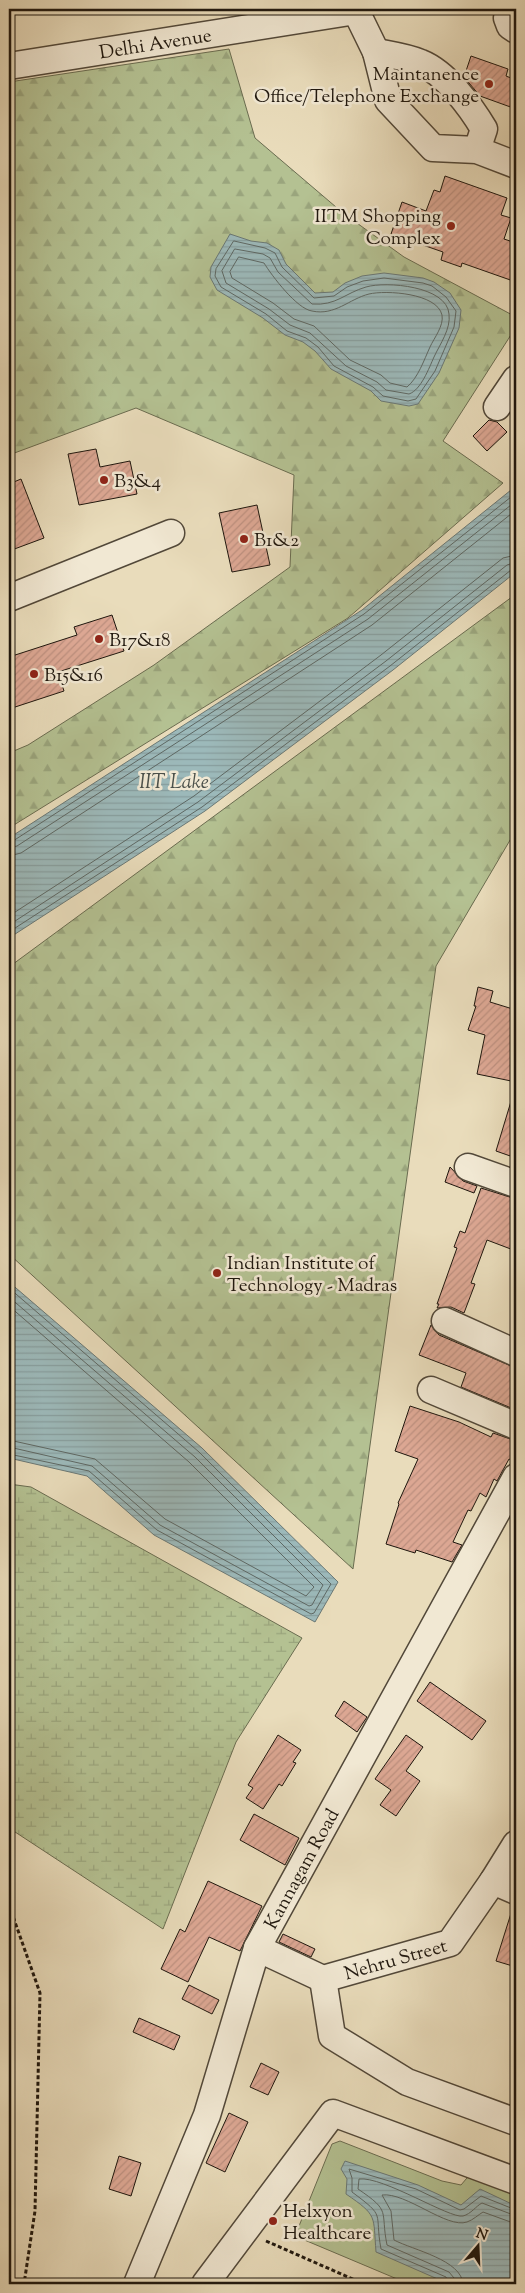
<svg xmlns="http://www.w3.org/2000/svg" width="525" height="2293" font-family="'Sorts Mill Goudy',serif">
	<style>
		.forest { fill: url(#forest-firs); stroke: #6a6c50 }
		.wetland { fill: url(#wetland-marsh); stroke: #6a6c50 }
		.green { fill: #b4c192; stroke: #6a6c50 }
		.water { fill: url(#water-rules); stroke: #6a7875 }
		.lines { fill: none; stroke-linecap: round; stroke-linejoin: round }
		.shore { stroke: #5e6864; stroke-width: 1 }
		.building { fill: url(#building-hatch); stroke: #1f170e }
		.minor-casing { stroke: #524839; stroke-width: 29 }
		.path { stroke: #1f170e; stroke-width: 3; stroke-dasharray: 4 2.5; stroke-linecap: butt }
		.minor { stroke: #f1e8d3; stroke-width: 26 }
		.poi-dot { fill: #8f2418; stroke: #f1e8d3; stroke-width: 2 }
		.labels { text-anchor: middle; stroke-width: 5; stroke-linejoin: round; paint-order: stroke }
		.street-label { font-size: 19px; fill: #1f170e; stroke: #f1e8d3 }
		.poi-label { font-size: 19px; fill: #1f170e; stroke: #f1e8d3; text-anchor: start }
		.water-label { font-size: 20px; font-style: italic; fill: #4b504a; stroke: #f1e8d3 }
	</style>
	<defs>
		<pattern id="forest-firs" width="22" height="20" patternUnits="userSpaceOnUse" patternTransform="scale(1.25)"><rect width="22" height="20" fill="#b4c192"/><path d="M5 1l3.5 6h-7zM16 11l3.5 6h-7z" fill="#9aa57d"/></pattern>
		<pattern id="wetland-marsh" width="20" height="14" patternUnits="userSpaceOnUse" patternTransform="scale(1.25)"><rect width="20" height="14" fill="#b4c192"/><path d="M1 5h8M5 5V1M11 12h8M15 12V8" fill="none" stroke="#9aa57d"/></pattern>
		<pattern id="water-rules" width="6" height="5" patternUnits="userSpaceOnUse" patternTransform="scale(1.25)"><rect width="6" height="5" fill="#9cb9ba"/><path d="M0 2.5h6" fill="none" stroke="#869e9f"/></pattern>
		<pattern id="building-hatch" width="6" height="6" patternUnits="userSpaceOnUse" patternTransform="scale(1.25)"><rect width="6" height="6" fill="#dca793"/><path d="M-1 1l2-2M0 6l6-6M5 7l2-2" fill="none" stroke="#bc8f7e"/></pattern>
	</defs>
	<rect width="100%" height="100%" fill="#e9dcbb"/>
	<filter id="stains"><feTurbulence type="fractalNoise" baseFrequency=".004" numOctaves="4"/><feColorMatrix values="0 0 0 0 .2 0 0 0 0 .09 0 0 0 0 .02 0 0 0 .5 -.17"/></filter>
	<radialGradient id="worn" r=".72"><stop offset=".6" stop-color="#630" stop-opacity="0"/><stop offset="1" stop-color="#630" stop-opacity=".3"/></radialGradient>
	<g class="forest">
		<polygon points="229,49 255,138 343,213 404,257 516,317 516,327 443,441 503,483 348,618 9,828 9,753 28,745 154,665 290,567 294,475 136,408 9,455 9,82"/>
		<polygon points="516,594 516,830 436,966 353,1569 9,1254 9,967"/>
	</g>
	<polygon class="wetland" points="9,1484 31,1487 302,1638 236,1742 163,1929 9,1828"/>
	<polygon class="green" points="340,2141 442,2181 461,2185 472,2172 516,2188 516,2284 409,2284 295,2236 332,2144"/>
	<g class="water">
		<polygon points="230,234 251,241 267,243 279,250 286,264 315,293 333,292 345,283 362,276 384,273 423,278 434,282 450,293 461,310 459,328 439,373 418,404 409,406 381,401 371,391 331,369 315,351 303,342 285,335 263,318 217,290 210,277 211,267"/>
		<polygon points="516,486 516,572 393,670 205,811 9,938 9,838 362,610"/>
		<polygon points="9,1282 202,1448 338,1582 315,1622 154,1535 87,1476 9,1458"/>
		<path d="M345,2161l73,24 43,20 19,-16 36,17v67l-5,11h-62l-73,-32c-3,-37 2,-36 -30,-58l1,-15 -6,-10z"/>
	</g>
	<g class="lines">
		<g class="shore">
			<polygon points="234,241 265,248 275,253 282,267 314,298 334,296 347,287 363,281 384,278 423,283 432,286 446,297 456,311 454,327 435,371 416,399 408,401 383,396 373,387 334,366 318,347 306,338 287,331 266,314 221,287 215,276 216,269"/>
			<path d="M235,249l28,5 7,4 8,14 34,32c24,2 33,-11 54,-17 20,-6 81,-1 83,27 2,15 -9,30 -15,43 -5,11 -13,33 -25,37l-23,-4 -9,-8 -31,-16 -36,-33 -20,-8 -21,-16 -43,-26 -4,-12z"/>
			<path d="M239,257l25,6c8,13 33,46 48,48 23,5 37,-12 57,-17 17,-4 68,-1 73,21 2,11 -8,23 -12,32 -6,13 -12,31 -23,40l-17,-4 -9,-8 -31,-15 -36,-34 -20,-7 -21,-16 -41,-25 -2,-6z"/>
			<polyline points="9,842 13,841 364,614 516,493"/>
			<polyline points="9,848 17,846 368,619 516,501"/>
			<polyline points="9,856 21,853 372,625 516,510"/>
			<polyline points="9,916 194,796 381,655 503,558 516,555"/>
			<polyline points="9,925 198,802 386,661 507,565 516,562"/>
			<polyline points="9,932 202,807 390,666 511,570 516,569"/>
			<polyline points="9,1288 199,1452 331,1584 314,1613 311,1614 157,1530 89,1471 9,1454"/>
			<polyline points="9,1297 195,1457 323,1585 312,1605 309,1606 160,1525 92,1466 9,1447"/>
			<polyline points="9,1306 189,1462 314,1587 306,1596 165,1519 95,1459 9,1440"/>
			<path d="M449,2284l-3,-7 -65,-28c-7,-38 6,-31 -29,-57v-14l-3,-9 67,20 44,21 4,-1 17,-13 35,14"/>
			<path d="M455,2284l-1,-6 -5,-6 -62,-27c-7,-35 5,-33 -29,-56l1,-10c24,-3 91,40 104,37 8,-2 13,-10 19,-13l34,13"/>
			<path d="M463,2284c-1,-24 -50,-34 -69,-44l-3,-29 -9,-16c24,-3 65,34 85,27 6,-2 11,-7 16,-10l33,12"/>
		</g>
	</g>
	<g class="building">
		<polygon points="471,56 508,69 506,76 516,80 516,109 480,96 464,77"/>
		<polygon points="445,176 507,198 501,215 511,218 504,239 516,243 516,282 462,263 461,267 441,260 443,252 391,234 402,202 426,211 434,190 440,192"/>
		<polygon points="489,420 497,422 507,432 487,451 473,436"/>
		<polygon points="96,449 100,467 130,461 137,494 79,505 68,454"/>
		<polygon points="21,479 44,538 9,551 9,484"/>
		<polygon points="257,505 270,565 232,572 219,513"/>
		<polygon points="112,615 124,651 58,672 64,691 9,709 9,657 77,635 74,627"/>
		<polygon points="478,987 493,991 490,1002 516,1010 516,1082 477,1074 485,1035 468,1030 476,1006 474,1006"/>
		<polygon points="512,1098 516,1098 516,1158 496,1151"/>
		<polygon points="450,1167 463,1181 477,1186 474,1193 445,1182"/>
		<polygon points="481,1188 516,1199 516,1251 487,1240 471,1283 475,1284 464,1313 451,1307 437,1308 439,1304 437,1304 457,1248 454,1247 460,1231 465,1233"/>
		<polygon points="431,1325 439,1335 516,1368 516,1410 461,1387 466,1373 419,1355"/>
		<polygon points="410,1406 459,1422 491,1437 493,1433 516,1441 516,1462 509,1459 497,1481 494,1479 486,1497 480,1493 471,1511 468,1510 453,1542 462,1545 452,1562 416,1550 415,1553 386,1544 399,1504 398,1503 418,1459 395,1451"/>
		<polygon points="430,1682 486,1721 472,1740 417,1701"/>
		<polygon points="344,1701 367,1717 357,1732 335,1716"/>
		<polygon points="278,1735 301,1750 293,1762 296,1763 282,1786 279,1784 263,1809 246,1798 253,1788 248,1785"/>
		<polygon points="406,1735 423,1747 406,1771 420,1781 396,1816 380,1805 391,1790 375,1779"/>
		<polygon points="254,1814 299,1838 285,1865 240,1840"/>
		<polygon points="208,1881 262,1906 240,1951 209,1937 188,1982 161,1969 180,1929 185,1932"/>
		<polygon points="513,1907 516,1908 516,1967 496,1961"/>
		<polygon points="283,1934 315,1949 311,1957 279,1942"/>
		<polygon points="189,1985 219,2000 212,2014 182,1999"/>
		<polygon points="139,2018 180,2036 174,2050 133,2032"/>
		<polygon points="261,2063 279,2072 268,2095 250,2087"/>
		<polygon points="229,2113 248,2122 225,2172 206,2163"/>
		<polygon points="119,2156 141,2163 131,2196 109,2189"/>
	</g>
	<g class="lines">
		<g class="minor-casing">
			<g id="minor">
				<polyline points="355,9 376,52 388,100 433,148 477,150 516,165"/>
				<polyline points="510,9 507,18 510,26 516,30"/>
				<path d="M376,52c15,3 31,5 45,11 25,10 50,44 63,66l-7,21"/>
				<path id="s1" d="M9,66l347,-55 4,-2"/>
				<polyline points="497,407 516,379"/>
				<polyline points="9,598 171,533"/>
				<polyline points="468,1167 516,1184"/>
				<polyline points="445,1321 516,1353"/>
				<polyline points="431,1390 516,1426"/>
				<polyline points="493,1881 516,1891"/>
				<path id="s2" d="M257,1948l66,31 127,-36 43,-62 23,-37"/>
				<polyline points="323,1979 332,2036 407,2082 516,2122"/>
				<path id="s3" d="M137,2284l70,-169 50,-167 259,-471"/>
				<polyline points="205,2284 333,2113 516,2181"/>
			</g>
		</g>
		<g class="path">
			<polyline points="9,1905 40,1993 35,2211 24,2284"/>
			<polyline points="266,2241 364,2284"/>
		</g>
		<use href="#minor" class="minor"/>
	</g>
	<g class="poi-dot">
		<circle cx="489" cy="84" r="5"/>
		<circle cx="451" cy="226" r="5"/>
		<circle cx="104" cy="480" r="5"/>
		<circle cx="244" cy="539" r="5"/>
		<circle cx="99" cy="639" r="5"/>
		<circle cx="34" cy="674" r="5"/>
		<circle cx="217" cy="1273" r="5"/>
		<circle cx="273" cy="2221" r="5"/>
	</g>
	<g class="labels">
		<g class="street-label">
			<text dy="7" stroke="none"><textPath href="#s1" startOffset="148">Delhi Avenue</textPath></text>
			<text dy="7" stroke="none"><textPath href="#s3" startOffset="448">Kannagam Road</textPath></text>
			<text dy="7" stroke="none"><textPath href="#s2" startOffset="148">Nehru Street</textPath></text>
		</g>
		<g class="poi-label">
			<text x="479" y="80" text-anchor="end">Maintanence<tspan x="479" dy="22">Office/Telephone Exchange</tspan></text>
			<text x="441" y="222" text-anchor="end">IITM Shopping<tspan x="441" dy="22">Complex</tspan></text>
			<text x="114" y="487">B3&amp;4</text>
			<text x="254" y="546">B1&amp;2</text>
			<text x="109" y="646">B17&amp;18</text>
			<text x="44" y="681">B15&amp;16</text>
			<text x="227" y="1269">Indian Institute of<tspan x="227" dy="22">Technology - Madras</tspan></text>
			<text x="283" y="2217">Helxyon<tspan x="283" dy="22">Healthcare</tspan></text>
		</g>
		<g class="water-label">
			<text x="174" y="788">IIT Lake</text>
		</g>
	</g>
	<rect width="525" height="2293" fill="none" stroke="#e9dcbb" stroke-width="30"/>
	<rect x="10" y="10" width="505" height="2273" fill="none" stroke="#1f170e" stroke-width="2.5"/>
	<rect x="15" y="15" width="495" height="2263" fill="none" stroke="#1f170e"/>
	<g transform="translate(478 2246) rotate(19)" stroke="#f1e8d3" stroke-width="4" paint-order="stroke">
	<path d="M0-4L9 19L0 12L-9 19Z" fill="#1f170e"/>
	<text y="-8" font-size="14" font-weight="bold" text-anchor="middle" fill="#1f170e">N</text>
	</g>
	<rect width="100%" height="100%" filter="url(#stains)"/>
	<rect width="100%" height="100%" fill="url(#worn)"/>
</svg>
